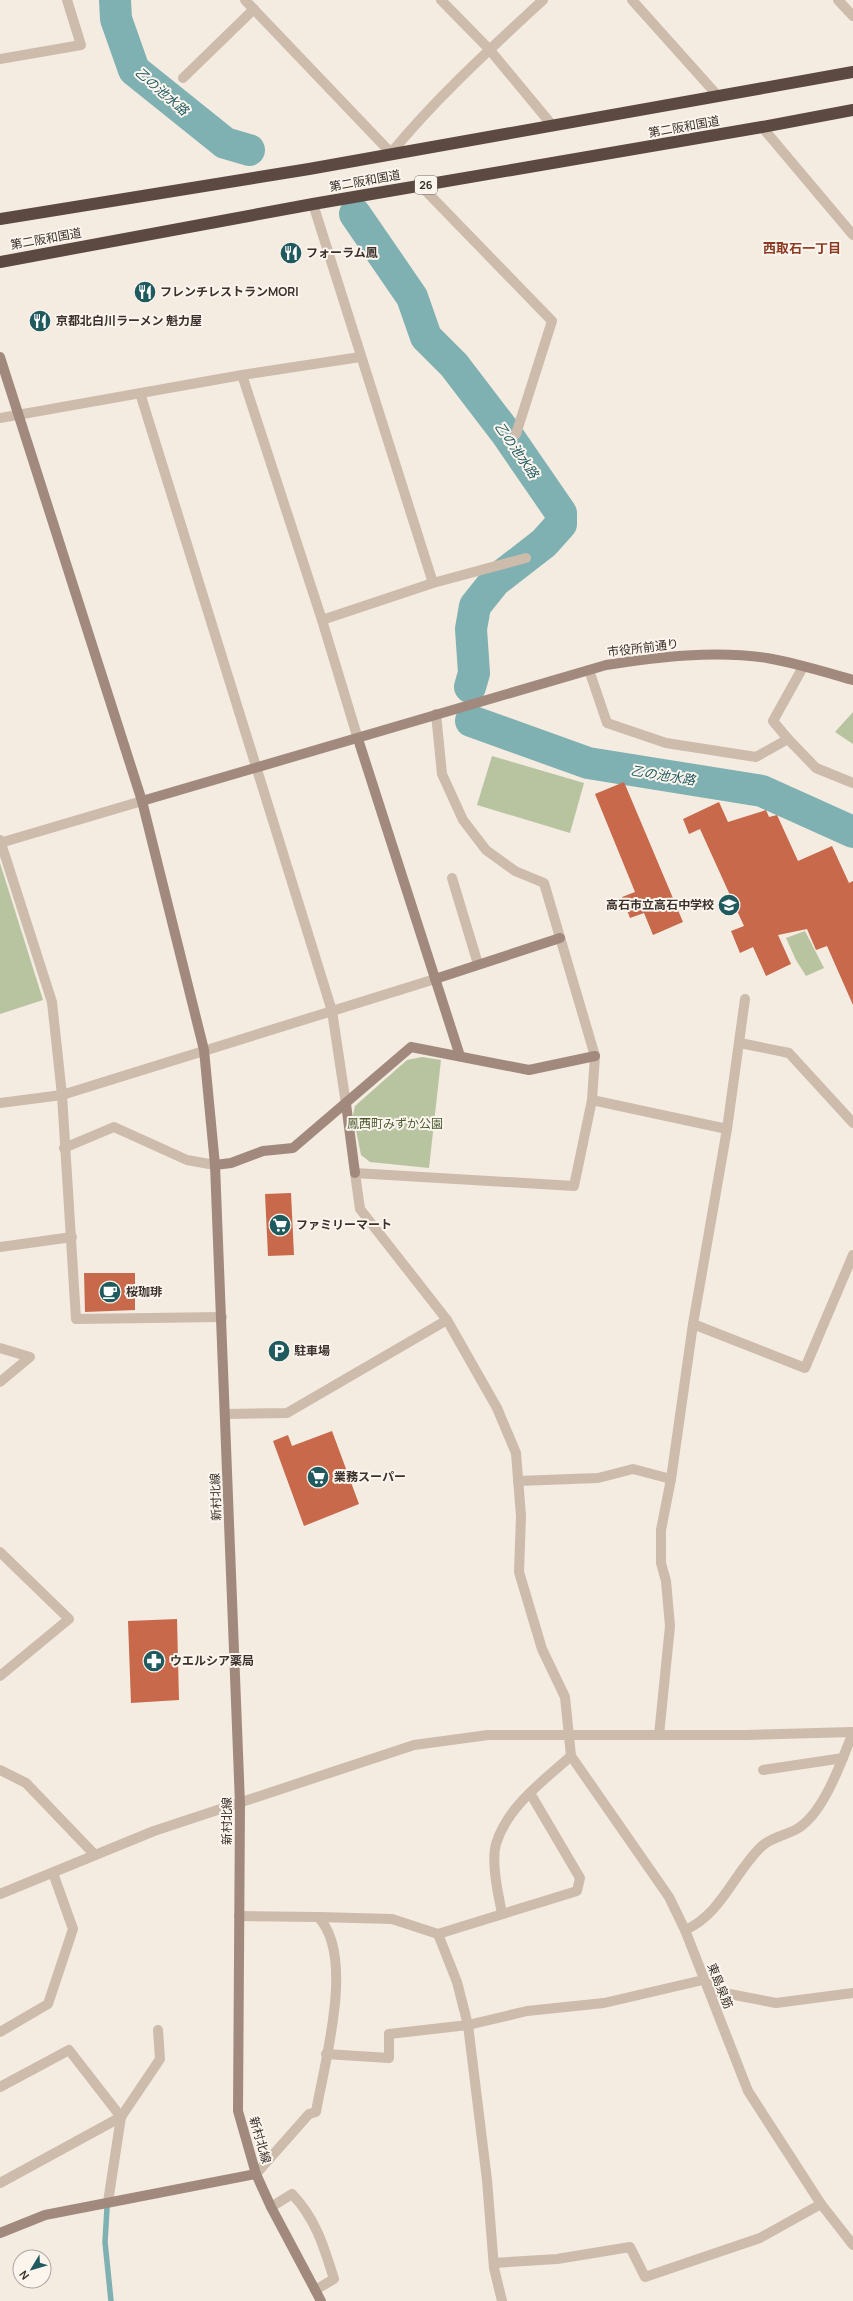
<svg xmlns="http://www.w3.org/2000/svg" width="853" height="2301" font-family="Manrope,'Noto Sans JP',sans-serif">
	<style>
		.green { fill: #b8c4a0 }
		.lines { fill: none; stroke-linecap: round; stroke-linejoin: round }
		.stream { stroke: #7fb0b2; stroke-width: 5.5 }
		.river { stroke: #7fb0b2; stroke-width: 32 }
		.building { fill: #c8694b }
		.street { stroke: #cdbbac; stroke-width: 10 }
		.secondary { stroke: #a18a7d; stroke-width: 10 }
		.highway { stroke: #5c4a42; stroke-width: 12 }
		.labels { text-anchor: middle; stroke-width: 4; stroke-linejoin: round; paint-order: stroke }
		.shield { fill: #fbf5ee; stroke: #756b66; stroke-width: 1 }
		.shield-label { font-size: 11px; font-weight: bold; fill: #3b302b }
		.street-label { font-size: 12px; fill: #3b302b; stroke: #fbf5ee }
		.poi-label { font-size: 12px; font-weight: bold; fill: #3b302b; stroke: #fbf5ee; text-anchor: start }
		.park-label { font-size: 12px; fill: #4a5a2e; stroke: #fbf5ee }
		.water-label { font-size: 13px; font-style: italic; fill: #1f5a5e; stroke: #fbf5ee }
		.neighbourhood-label { font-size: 13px; font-weight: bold; fill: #8c3b22; stroke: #fbf5ee }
	</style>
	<rect width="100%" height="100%" fill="#f4ebe1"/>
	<g class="green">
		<polygon points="853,712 853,744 835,732"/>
		<polygon points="492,756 584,783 570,833 477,805"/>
		<polygon points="0,863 43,1000 0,1014"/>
		<polygon points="805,931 824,968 806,976 796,960 786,938"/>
		<polygon points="422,1057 441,1060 429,1168 370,1162 361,1155 353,1115 355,1106 407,1060"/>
	</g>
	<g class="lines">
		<polyline class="stream" points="107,2208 105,2242 111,2301"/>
		<g class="river">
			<polyline points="115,0 116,19 134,70 225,143 249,150"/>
			<polyline points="355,214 412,297 426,337 454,365 506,433 561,513 561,524 544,543 495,581 475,606 471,629 474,673 470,687"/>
			<polyline points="471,721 588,763 762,791 853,832"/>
		</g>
	</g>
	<g class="building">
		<polygon points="624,782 683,922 653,935 644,913 630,918 622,897 635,892 595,794"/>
		<polygon points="719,802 728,822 766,810 769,817 777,815 798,861 832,846 849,883 853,881 853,1005 827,946 816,950 807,929 778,935 791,964 766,976 753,947 740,953 731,931 744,926 700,829 689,834 683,819"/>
		<polygon points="291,1193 294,1255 268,1256 265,1194"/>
		<polygon points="84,1273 135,1273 135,1310 85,1312"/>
		<polygon points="332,1431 359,1504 304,1526 273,1441 288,1435 292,1446"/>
		<polygon points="177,1619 179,1700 131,1703 128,1621"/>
	</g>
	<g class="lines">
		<g class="street">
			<path d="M245,0l146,153c45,-55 99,-104 152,-153"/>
			<polyline points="441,0 489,49 552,125"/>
			<polyline points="632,0 718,96"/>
			<polyline points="838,0 853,16"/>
			<polyline points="0,59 81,45 67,0"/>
			<polyline points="183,78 254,9"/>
			<polyline points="762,127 853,235"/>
			<polyline points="421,186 552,321 516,434"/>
			<polyline points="313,204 433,583"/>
			<polyline points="242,375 322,620 358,739"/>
			<polyline points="140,393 332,1011 346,1104"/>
			<polyline points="0,418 242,375 360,357"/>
			<polyline points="322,620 433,583 526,558"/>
			<polyline points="589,670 607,723 666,743 756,757 788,739 816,768 853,783"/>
			<polyline points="436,714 442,774 463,820 486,850 515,871 544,883 595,1056 592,1100 574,1186 355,1173 360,1209 447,1320 497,1408 516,1453 521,1516 519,1572 542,1649 565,1697 571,1756 669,1897 685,1930 748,2091 821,2204 853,2245"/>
			<polyline points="788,739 773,721 803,667"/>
			<polyline points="0,840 52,1002 62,1095 76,1319 222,1317"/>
			<polyline points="0,843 142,801"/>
			<polyline points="452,878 478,964"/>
			<polyline points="740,1043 789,1053 853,1123"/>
			<polyline points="592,1100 727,1129"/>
			<polyline points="0,1103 62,1095 435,979"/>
			<polyline points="64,1148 114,1127 187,1160 215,1165"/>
			<polyline points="0,1247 72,1237"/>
			<polyline points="693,1324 805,1368 853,1255"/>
			<polyline points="0,1348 30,1357 0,1382"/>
			<polyline points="226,1414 287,1413 447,1320"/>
			<polyline points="518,1481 598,1478 633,1469 671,1479"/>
			<polyline points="0,1552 69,1619 0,1676"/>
			<polyline points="659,1735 670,1626 666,1581 661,1563 661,1530 671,1479 693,1324 727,1129 745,999"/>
			<polyline points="0,1770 26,1783 95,1855"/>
			<polyline points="763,1770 843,1758"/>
			<polyline points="0,1894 154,1831 414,1745 488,1735 746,1735 853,1732"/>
			<path d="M502,1913c-4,-19 -11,-51 -6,-69 11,-37 47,-63 75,-88"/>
			<path d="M239,1916l79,1c38,38 6,147 -2,195l-7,2 -53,60"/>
			<polyline points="318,1917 392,1919 438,1934 577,1891 580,1878 530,1793"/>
			<path d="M685,1930c36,-15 50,-59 77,-84 11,-10 27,-11 38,-19 25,-17 42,-67 53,-95"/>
			<polyline points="438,1934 457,1982 468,2025 487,2180 494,2268 502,2301"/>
			<polyline points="0,2032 48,2004 73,1929 53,1873"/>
			<polyline points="326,2054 389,2058 389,2034 468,2025 527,2011 604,2003 703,1980 719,1992 776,2003 853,1993"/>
			<polyline points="0,2087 69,2050 121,2117"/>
			<polyline points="0,2183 121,2117"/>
			<polyline points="108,2202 121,2117 160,2059 158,2030"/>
			<path d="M271,2207l21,-13c24,25 32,53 42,85l-19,11"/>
			<polyline points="494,2263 557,2259 630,2247 645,2277 760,2238 821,2204"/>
		</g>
		<g class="secondary">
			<polyline points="0,357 142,801 204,1050 215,1165 240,1804 238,2111 256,2174 271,2207 321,2301"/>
			<polyline points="358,739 460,1056"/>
			<path d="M142,801l464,-136c53,-8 108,-15 161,-7 29,5 58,14 86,22"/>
			<polyline points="435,979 560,938"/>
			<polyline points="346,1104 355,1173"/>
			<polyline points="215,1165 231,1163 263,1151 293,1148 411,1047 529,1070 595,1056"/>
			<polyline points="0,2233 45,2215 256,2174"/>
		</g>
		<g class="highway">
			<polyline points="0,219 309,169 853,72"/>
			<polyline points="0,262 313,204 762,127 853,110"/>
		</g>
	</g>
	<defs>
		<g id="restaurant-disc" transform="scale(1.15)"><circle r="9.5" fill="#1f5a5e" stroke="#fbf5ee"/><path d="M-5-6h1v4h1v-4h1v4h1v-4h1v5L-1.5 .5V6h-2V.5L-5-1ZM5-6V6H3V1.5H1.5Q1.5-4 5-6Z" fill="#fff"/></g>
		<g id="school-disc" transform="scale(1.15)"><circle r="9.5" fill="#1f5a5e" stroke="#fbf5ee"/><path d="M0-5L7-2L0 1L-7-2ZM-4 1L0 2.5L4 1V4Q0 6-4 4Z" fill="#fff"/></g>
		<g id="supermarket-disc" transform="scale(1.15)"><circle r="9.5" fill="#1f5a5e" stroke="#fbf5ee"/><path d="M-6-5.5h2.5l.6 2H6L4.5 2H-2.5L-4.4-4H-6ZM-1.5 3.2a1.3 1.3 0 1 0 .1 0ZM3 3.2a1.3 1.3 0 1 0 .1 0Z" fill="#fff"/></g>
		<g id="cafe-disc" transform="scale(1.15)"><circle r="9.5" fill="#1f5a5e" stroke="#fbf5ee"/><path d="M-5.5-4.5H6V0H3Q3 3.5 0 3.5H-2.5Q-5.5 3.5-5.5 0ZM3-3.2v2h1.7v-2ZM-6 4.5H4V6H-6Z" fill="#fff"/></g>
		<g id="parking-disc" transform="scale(1.15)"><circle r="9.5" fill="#1f5a5e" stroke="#fbf5ee"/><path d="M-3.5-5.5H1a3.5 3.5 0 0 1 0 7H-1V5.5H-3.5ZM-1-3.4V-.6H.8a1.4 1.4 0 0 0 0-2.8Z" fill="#fff"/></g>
		<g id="pharmacy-disc" transform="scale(1.15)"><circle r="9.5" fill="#1f5a5e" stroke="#fbf5ee"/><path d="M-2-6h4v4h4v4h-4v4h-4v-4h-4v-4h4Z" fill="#fff"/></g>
	</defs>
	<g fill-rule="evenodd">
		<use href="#restaurant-disc" x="291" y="253"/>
		<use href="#restaurant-disc" x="145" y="292"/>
		<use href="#restaurant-disc" x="40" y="321"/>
		<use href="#school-disc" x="729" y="905"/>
		<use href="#supermarket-disc" x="280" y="1225"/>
		<use href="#cafe-disc" x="110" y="1292"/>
		<use href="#parking-disc" x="279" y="1351"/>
		<use href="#supermarket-disc" x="318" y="1477"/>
		<use href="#pharmacy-disc" x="154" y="1661"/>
	</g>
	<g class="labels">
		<rect class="shield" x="415" y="176" width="22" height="18" rx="3"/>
		<g class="shield-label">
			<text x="426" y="189">26</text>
		</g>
		<g class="street-label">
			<text transform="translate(684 127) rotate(-10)" y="4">第二阪和国道</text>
			<text transform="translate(365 181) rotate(-10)" y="4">第二阪和国道</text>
			<text transform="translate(46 239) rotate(-10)" y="4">第二阪和国道</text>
			<text transform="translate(643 648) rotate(-7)" y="4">市役所前通り</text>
			<text transform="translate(216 1497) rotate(-92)" y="4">新村北線</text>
			<text transform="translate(227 1821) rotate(-90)" y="4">新村北線</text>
			<text transform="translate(720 1986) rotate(68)" y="4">東島泉筋</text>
			<text transform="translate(260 2140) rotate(74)" y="4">新村北線</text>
		</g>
		<g class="poi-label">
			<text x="306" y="257">フォーラム鳳</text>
			<text x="160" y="296">フレンチレストランMORI</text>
			<text x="56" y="325">京都北白川ラーメン 魁力屋</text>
			<text x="714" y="909" text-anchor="end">高石市立高石中学校</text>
			<text x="296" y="1229">ファミリーマート</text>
			<text x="126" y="1296">桜珈琲</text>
			<text x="294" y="1355">駐車場</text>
			<text x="334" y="1481">業務スーパー</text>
			<text x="170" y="1665">ウエルシア薬局</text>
		</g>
		<g class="park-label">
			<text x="395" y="1128">鳳西町みずか公園</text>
		</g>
		<g class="water-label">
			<text transform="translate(162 91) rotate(41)" y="5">乙の池水路</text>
			<text transform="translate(517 450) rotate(55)" y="5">乙の池水路</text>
			<text transform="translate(663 775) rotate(9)" y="5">乙の池水路</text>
		</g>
		<g class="neighbourhood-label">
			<text x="802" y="253">西取石一丁目</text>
		</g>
	</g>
	<g transform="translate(32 2269) rotate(232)"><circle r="19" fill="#fbf5ee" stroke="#aea6a0"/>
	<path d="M0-3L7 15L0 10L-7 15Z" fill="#1f5a5e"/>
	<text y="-6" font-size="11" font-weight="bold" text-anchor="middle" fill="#3b302b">N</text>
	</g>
</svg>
